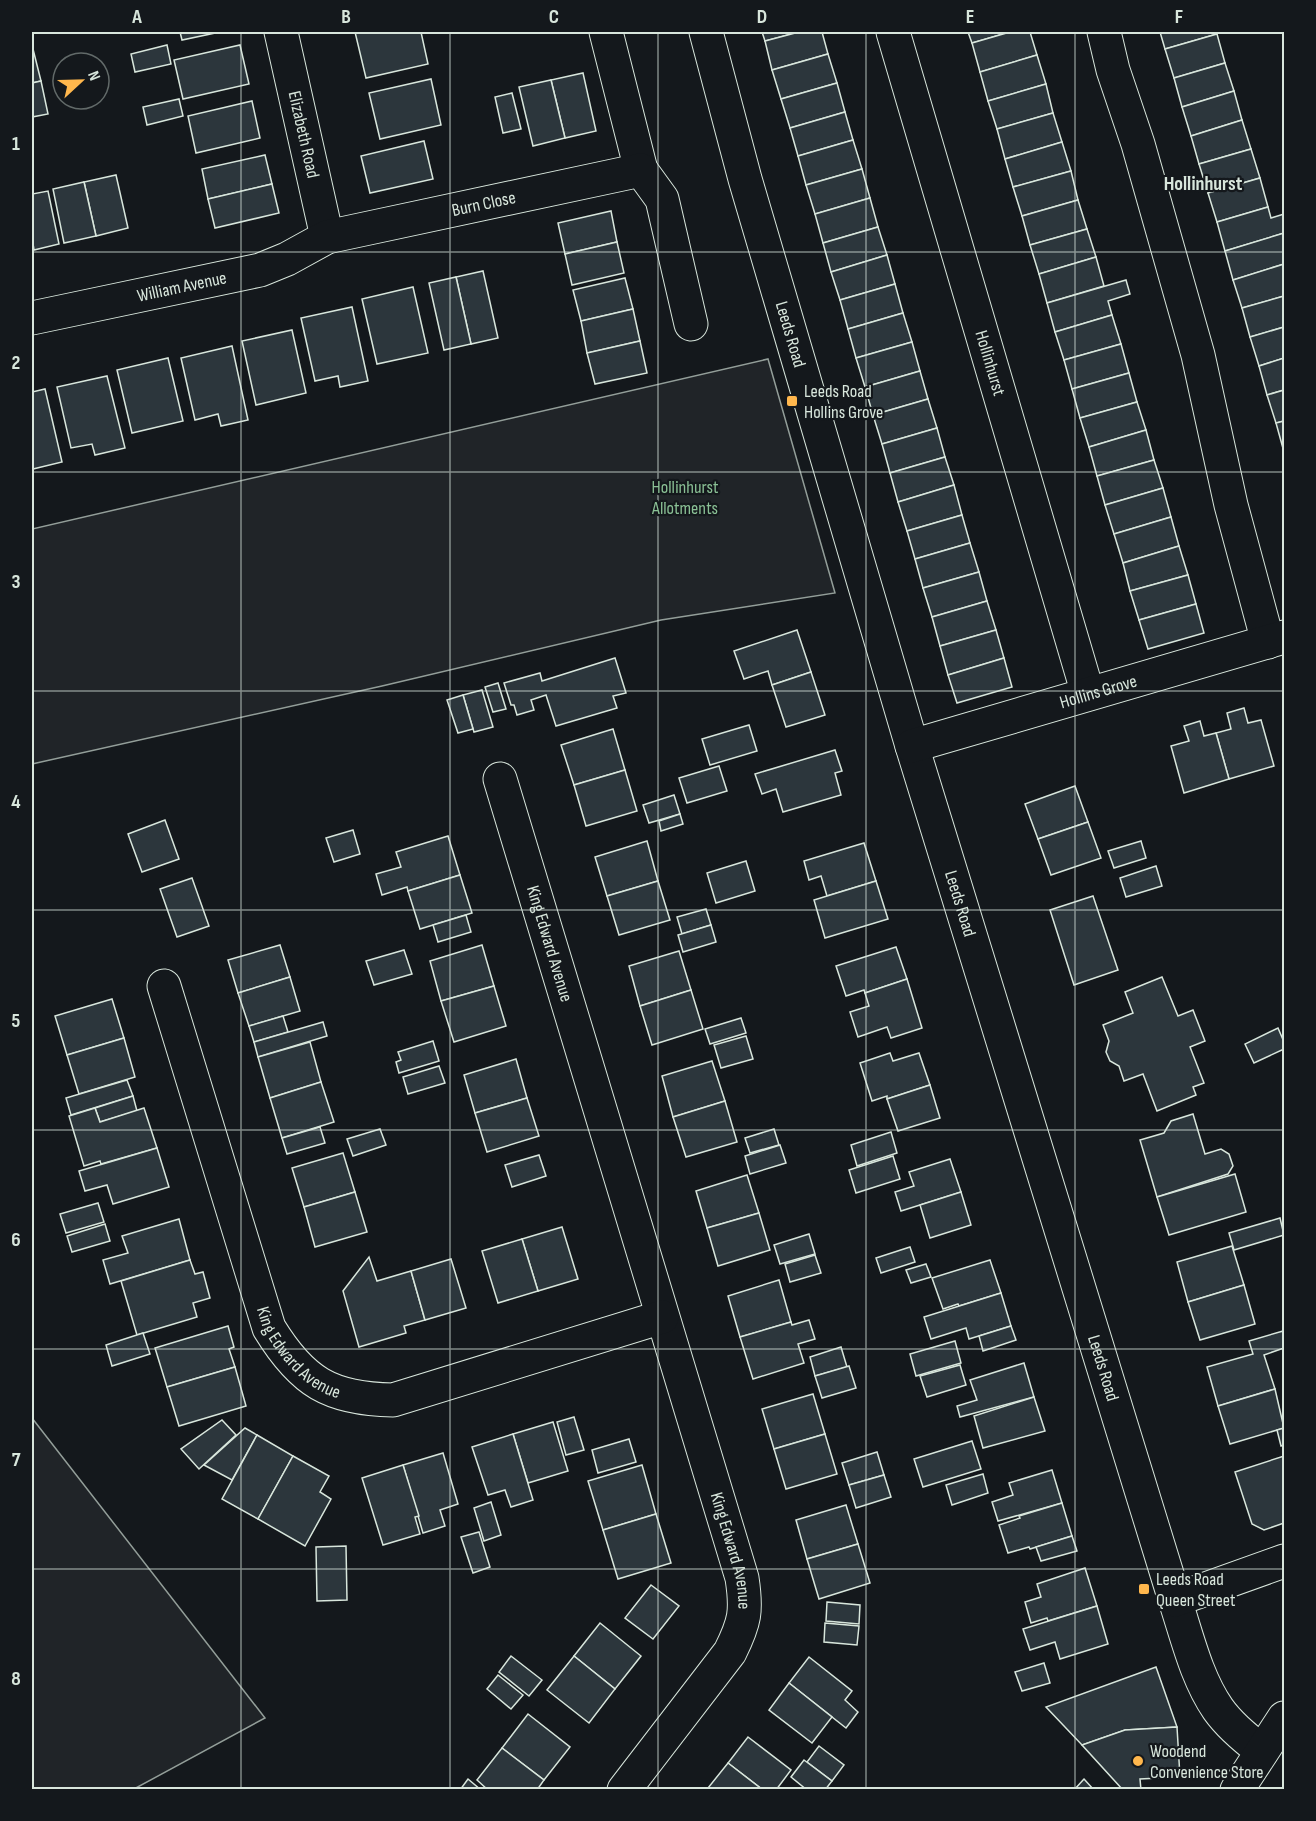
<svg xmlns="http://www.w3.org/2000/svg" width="1316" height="1821" font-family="'Sofia Sans Condensed',sans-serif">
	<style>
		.green { fill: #202428; stroke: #939e99; stroke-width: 1.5 }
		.building { fill: #2c363c; stroke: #d8e6dc; stroke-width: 1.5 }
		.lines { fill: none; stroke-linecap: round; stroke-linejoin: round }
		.minor-casing { stroke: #d8e6dc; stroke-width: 35 }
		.minor { stroke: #14181c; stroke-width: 33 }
		.grid { fill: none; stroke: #d8e6dc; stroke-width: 1.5; stroke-opacity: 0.55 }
		.poi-dot { fill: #ffb74d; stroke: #14181c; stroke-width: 2 }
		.labels { text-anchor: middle; stroke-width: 4.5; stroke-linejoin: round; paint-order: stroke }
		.street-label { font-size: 18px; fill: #d8e6dc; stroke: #14181c }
		.poi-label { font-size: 18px; fill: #d8e6dc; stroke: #14181c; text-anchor: start }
		.park-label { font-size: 18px; fill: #8ac095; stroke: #14181c }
		.neighbourhood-label { font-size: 20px; font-weight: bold; fill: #d8e6dc; stroke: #14181c }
		.neatline { fill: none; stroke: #d8e6dc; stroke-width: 2 }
		.grid-label { font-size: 20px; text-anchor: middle; font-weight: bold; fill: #d8e6dc }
	</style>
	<rect width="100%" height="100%" fill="#14181c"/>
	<g class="green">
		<polygon points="768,359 835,593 661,620 382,686 32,764 32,529"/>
		<polygon points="32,1418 265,1718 134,1789 32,1789"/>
	</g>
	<g class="building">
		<polygon points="180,32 220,32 182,40"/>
		<polygon points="355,32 421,32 428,64 366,78"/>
		<polygon points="762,32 799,32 765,41"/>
		<polygon points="799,32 822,32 828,54 772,70 765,41"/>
		<polygon points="968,32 1010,32 972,43"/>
		<polygon points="1010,32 1030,32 1037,55 980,72 972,43"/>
		<polygon points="1160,32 1216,32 1217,34 1165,49"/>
		<polygon points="1217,34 1225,63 1174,78 1165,49"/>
		<polygon points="167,45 171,64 135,72 131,54"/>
		<polygon points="240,45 249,84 183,99 174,60"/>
		<polygon points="32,49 33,49 41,81 32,83"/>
		<polygon points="828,54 837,83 781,99 772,70"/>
		<polygon points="1037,55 1046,84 988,101 980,72"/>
		<polygon points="1225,63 1234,91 1182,107 1174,78"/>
		<polygon points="583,73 596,131 565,138 551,80"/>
		<polygon points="431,79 441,125 380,139 369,93"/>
		<polygon points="551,80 565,138 533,146 519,87"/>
		<polygon points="41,81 48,114 32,117 32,83"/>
		<polygon points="837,83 845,112 790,128 781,99"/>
		<polygon points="1046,84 1053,113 997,129 988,101"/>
		<polygon points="1234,91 1242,120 1191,136 1182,107"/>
		<polygon points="512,93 521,129 503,133 495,97"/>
		<polygon points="179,99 183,116 147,125 143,107"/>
		<polygon points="252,101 260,138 196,153 188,116"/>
		<polygon points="845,112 853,140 798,156 790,128"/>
		<polygon points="1053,113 1062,142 1005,159 997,129"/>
		<polygon points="1242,120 1251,149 1199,164 1191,136"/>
		<polygon points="853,140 862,169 806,185 798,156"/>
		<polygon points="424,141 433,179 370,193 361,156"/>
		<polygon points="1062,142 1071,171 1013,187 1005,159"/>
		<polygon points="1251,149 1260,178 1208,193 1199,164"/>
		<polygon points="265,155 272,184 208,199 202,169"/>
		<polygon points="862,169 870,198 815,214 806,185"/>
		<polygon points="1071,171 1078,200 1022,216 1013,187"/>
		<polygon points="116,175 128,228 96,236 84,182"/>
		<polygon points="1260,178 1268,207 1217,222 1208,193"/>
		<polygon points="84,182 96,236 64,243 53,189"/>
		<polygon points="272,184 279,213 215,228 208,199"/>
		<polygon points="48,191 59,244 34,250 32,237 32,194"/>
		<polygon points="870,198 878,227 823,243 815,214"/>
		<polygon points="1078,200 1087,229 1030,245 1022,216"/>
		<polygon points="1268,207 1271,218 1284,214 1284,233 1225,251 1217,222"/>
		<polygon points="611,211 617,242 565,254 558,223"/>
		<polygon points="878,227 887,255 831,272 823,243"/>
		<polygon points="1087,229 1096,257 1039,274 1030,245"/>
		<polygon points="1284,233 1284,255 1283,255 1284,264 1233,280 1225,251"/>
		<polygon points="617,242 624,273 572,285 565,254"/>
		<polygon points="887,255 895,284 840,300 831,272"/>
		<polygon points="1096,257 1104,286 1047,303 1039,274"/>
		<polygon points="1284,264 1284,296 1242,308 1233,280"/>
		<polygon points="483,271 498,338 471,344 456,277"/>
		<polygon points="456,277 471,344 444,350 429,283"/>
		<polygon points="625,278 633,309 581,321 573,290"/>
		<polygon points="1126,280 1130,294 1108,301 1112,315 1055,332 1047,303"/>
		<polygon points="895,284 903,313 848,329 840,300"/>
		<polygon points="413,287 428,353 377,364 362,299"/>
		<polygon points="1284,296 1284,327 1250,337 1242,308"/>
		<polygon points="352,307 368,381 340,387 338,376 315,381 301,318"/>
		<polygon points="633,309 640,341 587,353 581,321"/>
		<polygon points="903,313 912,342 856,358 848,329"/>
		<polygon points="1112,315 1121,344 1064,360 1055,332"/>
		<polygon points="1284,327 1284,358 1259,366 1250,337"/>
		<polygon points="292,330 306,393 256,405 242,341"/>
		<polygon points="640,341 647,373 595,384 587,353"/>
		<polygon points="912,342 920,371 865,387 856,358"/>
		<polygon points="1121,344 1129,373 1072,389 1064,360"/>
		<polygon points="232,346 248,420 221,426 218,414 195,420 181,358"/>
		<polygon points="168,358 183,421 132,433 117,370"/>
		<polygon points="1284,358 1284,390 1267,395 1259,366"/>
		<polygon points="920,371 928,399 873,415 865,387"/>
		<polygon points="1129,373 1137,402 1080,418 1072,389"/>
		<polygon points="107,376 125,448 95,455 92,444 71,448 57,387"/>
		<polygon points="45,389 62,462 33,469 32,392"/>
		<polygon points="1284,390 1284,421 1276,423 1267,395"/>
		<polygon points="928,399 937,428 882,444 873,415"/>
		<polygon points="1137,402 1146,430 1089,447 1080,418"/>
		<polygon points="1284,421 1284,452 1276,423"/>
		<polygon points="937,428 945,457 890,473 882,444"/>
		<polygon points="1146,430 1154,460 1097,476 1089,447"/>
		<polygon points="945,457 954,485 898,502 890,473"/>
		<polygon points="1154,460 1163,488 1105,505 1097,476"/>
		<polygon points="954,485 962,515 907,531 898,502"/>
		<polygon points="1163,488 1171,517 1114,534 1105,505"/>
		<polygon points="962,515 970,543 915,559 907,531"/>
		<polygon points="1171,517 1179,546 1123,563 1114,534"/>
		<polygon points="970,543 979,572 923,588 915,559"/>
		<polygon points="1179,546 1188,575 1130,591 1123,563"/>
		<polygon points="979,572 987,601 932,617 923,588"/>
		<polygon points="1188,575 1196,604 1139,620 1130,591"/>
		<polygon points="987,601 996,630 940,646 932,617"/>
		<polygon points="1196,604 1204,633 1148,649 1139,620"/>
		<polygon points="797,630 811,672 772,685 768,671 744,679 734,651"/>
		<polygon points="996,630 1004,658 948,675 940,646"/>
		<polygon points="615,658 626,693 613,696 617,708 556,726 546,695 531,700 534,710 517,715 514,705 511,705 504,683 540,673 542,681"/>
		<polygon points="1004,658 1012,687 957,703 948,675"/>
		<polygon points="811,672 825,715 786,727 772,685"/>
		<polygon points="498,683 506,709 493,712 485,687"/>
		<polygon points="482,690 493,727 474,732 463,695"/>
		<polygon points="463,695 473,729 458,733 447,700"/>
		<polygon points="1244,708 1248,723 1261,720 1274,766 1229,779 1216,733 1231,729 1227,713"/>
		<polygon points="1200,721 1204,736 1216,733 1229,779 1184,793 1171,746 1189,741 1184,726"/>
		<polygon points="749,725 757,751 710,765 702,739"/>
		<polygon points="613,729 625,770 574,785 561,745"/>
		<polygon points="835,750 842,771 835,773 841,795 783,812 776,789 762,794 755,774"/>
		<polygon points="719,766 727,791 687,803 679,778"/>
		<polygon points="625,770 637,811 586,826 574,785"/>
		<polygon points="1075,786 1088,822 1038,839 1025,804"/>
		<polygon points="674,795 680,814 649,823 643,805"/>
		<polygon points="680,814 683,824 661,831 659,821"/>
		<polygon points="165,820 179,859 142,872 128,834"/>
		<polygon points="1088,822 1101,858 1051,875 1038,839"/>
		<polygon points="353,830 360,854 334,862 326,838"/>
		<polygon points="448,836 460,875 408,891 407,887 382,895 376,874 401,867 396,852"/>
		<polygon points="647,841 658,881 607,896 595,857"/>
		<polygon points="1141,841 1146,858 1114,868 1108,851"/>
		<polygon points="864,843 876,881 827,896 821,876 809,880 804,861"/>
		<polygon points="746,861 755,891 716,903 707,873"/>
		<polygon points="1156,866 1162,886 1126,897 1120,878"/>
		<polygon points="460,875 472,913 420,929 408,891"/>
		<polygon points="192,878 209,926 177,937 160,889"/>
		<polygon points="658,881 670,920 619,935 607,896"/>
		<polygon points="876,881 888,919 825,938 814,900"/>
		<polygon points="1093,896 1118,970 1074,985 1050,910"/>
		<polygon points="706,909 711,925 682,934 677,917"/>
		<polygon points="466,915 471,932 438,942 433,925"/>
		<polygon points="711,925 716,942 683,952 678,935"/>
		<polygon points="280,945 290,977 238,993 228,960"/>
		<polygon points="482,945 494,986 441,1001 430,961"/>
		<polygon points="896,947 907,979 865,993 864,990 846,996 836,966"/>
		<polygon points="404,950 412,974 374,985 366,961"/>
		<polygon points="679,951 691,990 640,1006 629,966"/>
		<polygon points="290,977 300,1011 249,1026 238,993"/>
		<polygon points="1162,977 1178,1016 1193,1010 1205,1041 1190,1047 1204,1083 1193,1087 1196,1095 1157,1111 1143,1074 1124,1081 1119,1066 1110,1061 1106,1052 1109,1041 1103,1025 1133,1013 1125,992"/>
		<polygon points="907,979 922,1028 891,1038 887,1027 858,1037 850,1012 869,1006 865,993"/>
		<polygon points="494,986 506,1026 454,1042 441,1001"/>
		<polygon points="691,990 703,1029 652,1045 640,1006"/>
		<polygon points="112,999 124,1038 67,1055 55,1016"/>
		<polygon points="283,1016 288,1032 254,1042 249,1026"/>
		<polygon points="741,1018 746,1033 710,1044 705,1029"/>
		<polygon points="323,1022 327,1036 258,1057 254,1042"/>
		<polygon points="1278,1028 1284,1042 1284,1049 1254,1063 1245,1044"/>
		<polygon points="746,1036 753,1059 721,1068 714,1045"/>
		<polygon points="124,1038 135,1077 79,1094 67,1055"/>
		<polygon points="433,1041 439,1061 399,1073 396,1062 401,1060 398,1052"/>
		<polygon points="310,1042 321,1082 270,1098 258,1057"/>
		<polygon points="890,1053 893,1061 919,1053 930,1085 887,1099 887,1096 872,1101 860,1063"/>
		<polygon points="516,1059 527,1098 475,1113 464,1075"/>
		<polygon points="712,1061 725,1101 673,1117 662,1076"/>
		<polygon points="439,1066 445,1083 408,1094 403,1077"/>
		<polygon points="127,1080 133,1096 71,1115 66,1098"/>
		<polygon points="321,1082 334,1122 282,1138 270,1098"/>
		<polygon points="930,1085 940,1118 898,1131 887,1099"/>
		<polygon points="133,1096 137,1111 100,1122 95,1108"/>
		<polygon points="527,1098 539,1136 487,1152 475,1113"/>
		<polygon points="725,1101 737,1142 686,1157 673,1117"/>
		<polygon points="95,1108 100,1122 144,1108 157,1148 101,1164 100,1161 84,1166 69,1116"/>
		<polygon points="1193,1114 1205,1154 1221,1149 1229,1154 1233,1166 1228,1174 1157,1197 1140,1140 1164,1133 1171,1121"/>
		<polygon points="320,1127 325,1143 287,1154 282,1138"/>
		<polygon points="380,1129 386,1145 353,1156 347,1139"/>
		<polygon points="774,1129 779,1145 750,1153 745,1138"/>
		<polygon points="891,1132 897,1153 857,1166 851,1145"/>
		<polygon points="780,1145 786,1163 750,1174 745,1156"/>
		<polygon points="157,1148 169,1187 113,1204 107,1185 85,1191 79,1171"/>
		<polygon points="343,1153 355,1192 304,1207 292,1168"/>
		<polygon points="539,1155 546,1176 512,1187 505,1165"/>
		<polygon points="893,1156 900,1179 856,1193 849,1170"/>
		<polygon points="950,1159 961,1192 901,1211 895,1192 914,1186 909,1172"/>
		<polygon points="1235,1174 1246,1212 1169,1235 1157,1197"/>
		<polygon points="747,1175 759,1213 707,1228 696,1191"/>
		<polygon points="355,1192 367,1232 315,1247 304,1207"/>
		<polygon points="961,1192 971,1225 930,1238 920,1205"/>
		<polygon points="98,1203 104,1222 66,1233 60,1214"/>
		<polygon points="759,1213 770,1250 718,1266 707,1228"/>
		<polygon points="1280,1218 1284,1235 1234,1250 1229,1233"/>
		<polygon points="179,1219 190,1260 110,1284 103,1260 128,1253 122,1236"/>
		<polygon points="105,1224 110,1241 72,1252 67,1236"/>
		<polygon points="562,1227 578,1279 538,1291 522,1239"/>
		<polygon points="809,1234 815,1254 780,1264 774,1245"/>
		<polygon points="522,1239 538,1291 498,1303 482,1251"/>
		<polygon points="1232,1246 1244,1285 1188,1302 1177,1262"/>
		<polygon points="910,1247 915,1262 881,1273 876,1258"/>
		<polygon points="815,1255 821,1273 790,1282 785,1264"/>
		<polygon points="369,1257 377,1281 411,1271 425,1320 404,1326 406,1333 359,1347 343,1291"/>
		<polygon points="451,1259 466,1308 425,1320 411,1271"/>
		<polygon points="190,1260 195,1274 203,1272 210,1298 193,1303 197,1317 137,1335 121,1281"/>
		<polygon points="990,1260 1001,1293 959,1306 958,1304 943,1309 932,1278"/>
		<polygon points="926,1264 931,1277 911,1283 906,1270"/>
		<polygon points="779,1280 791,1322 740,1337 728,1296"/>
		<polygon points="1244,1285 1255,1324 1200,1340 1188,1302"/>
		<polygon points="1001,1293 1011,1326 969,1339 966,1328 931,1339 924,1317"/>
		<polygon points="809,1320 815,1339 798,1344 804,1363 753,1379 740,1337 791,1322 792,1325"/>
		<polygon points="228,1326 234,1347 229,1349 235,1367 167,1387 155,1348"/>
		<polygon points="1011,1326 1016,1340 983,1351 979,1336"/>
		<polygon points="1283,1331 1284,1348 1264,1355 1275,1389 1218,1406 1207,1367 1253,1354 1249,1341"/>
		<polygon points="143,1333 150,1354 112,1366 106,1345"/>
		<polygon points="955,1341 961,1363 916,1376 910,1354"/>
		<polygon points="841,1347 847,1367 815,1376 810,1357"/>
		<polygon points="1024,1363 1034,1397 960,1417 957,1406 977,1400 970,1380"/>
		<polygon points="960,1365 966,1385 927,1397 920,1376"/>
		<polygon points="849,1366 856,1388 822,1398 815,1376"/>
		<polygon points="235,1367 246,1406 179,1426 167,1387"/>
		<polygon points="1275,1389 1284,1428 1230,1444 1218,1406"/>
		<polygon points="813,1394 825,1434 774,1449 762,1409"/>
		<polygon points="1034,1397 1045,1431 983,1448 974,1416"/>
		<polygon points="574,1417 584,1450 566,1455 557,1422"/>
		<polygon points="222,1420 236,1435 199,1469 181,1449"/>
		<polygon points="553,1422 568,1471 528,1483 513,1434"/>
		<polygon points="245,1428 257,1435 232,1480 204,1465"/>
		<polygon points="1284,1428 1284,1445 1281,1446 1277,1430"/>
		<polygon points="513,1434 533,1500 511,1507 505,1490 488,1495 472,1447"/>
		<polygon points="825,1434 837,1474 786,1489 774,1449"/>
		<polygon points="257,1435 293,1456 258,1519 222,1499"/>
		<polygon points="629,1439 636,1462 598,1473 592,1450"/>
		<polygon points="972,1441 981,1469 923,1487 914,1459"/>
		<polygon points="877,1452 884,1475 849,1485 842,1463"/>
		<polygon points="443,1453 458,1504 440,1510 445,1526 423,1533 403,1465"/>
		<polygon points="293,1456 329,1476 320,1492 331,1499 305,1546 258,1519"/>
		<polygon points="1284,1456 1284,1523 1264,1530 1252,1524 1235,1472"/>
		<polygon points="403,1465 419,1516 415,1517 420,1534 383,1545 362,1478"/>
		<polygon points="642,1465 656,1514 603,1530 588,1481"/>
		<polygon points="1052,1470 1062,1503 998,1521 992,1502 1013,1495 1009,1483"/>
		<polygon points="983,1474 988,1493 952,1505 946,1485"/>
		<polygon points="884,1475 891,1497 856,1508 849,1485"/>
		<polygon points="491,1502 501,1535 484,1541 474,1508"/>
		<polygon points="1062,1503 1072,1536 1030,1549 1029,1547 1008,1553 999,1525 1020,1518 1019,1516"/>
		<polygon points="846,1505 858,1544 807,1559 796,1520"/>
		<polygon points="656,1514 671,1563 618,1579 603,1530"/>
		<polygon points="479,1532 490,1567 473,1573 461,1537"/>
		<polygon points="1072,1536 1077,1551 1041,1561 1036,1547"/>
		<polygon points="858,1544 870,1583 819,1599 807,1559"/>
		<polygon points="346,1546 347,1600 317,1601 316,1547"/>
		<polygon points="1085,1568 1097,1606 1048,1621 1047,1618 1031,1623 1025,1602 1041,1597 1037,1584"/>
		<polygon points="651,1585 679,1606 653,1639 625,1618"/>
		<polygon points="827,1602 860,1605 859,1624 826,1621"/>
		<polygon points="1097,1606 1108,1644 1060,1659 1055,1642 1030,1650 1023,1629"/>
		<polygon points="600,1623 641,1656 615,1689 574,1656"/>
		<polygon points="825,1623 859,1626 857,1645 824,1642"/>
		<polygon points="511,1656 542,1680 529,1696 499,1672"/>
		<polygon points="574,1656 615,1689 589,1723 547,1690"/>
		<polygon points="809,1657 852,1691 845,1700 858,1712 846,1728 789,1683"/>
		<polygon points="1044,1663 1050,1683 1022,1691 1015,1672"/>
		<polygon points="1156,1667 1177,1727 1125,1730 1082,1745 1046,1707"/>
		<polygon points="498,1675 523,1695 511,1709 487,1689"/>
		<polygon points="789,1683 832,1717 812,1743 769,1710"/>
		<polygon points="528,1714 570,1747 544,1780 502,1748"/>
		<polygon points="1177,1727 1180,1777 1140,1779 1141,1790 1123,1790 1082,1745 1125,1730"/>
		<polygon points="748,1737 791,1770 776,1790 763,1790 728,1763"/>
		<polygon points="819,1746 844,1765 832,1781 807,1762"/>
		<polygon points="502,1748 544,1780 537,1790 488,1790 477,1780"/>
		<polygon points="804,1760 832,1781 825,1790 807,1790 791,1777"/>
		<polygon points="728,1763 763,1790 708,1788"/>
		<polygon points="468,1779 481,1790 460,1790"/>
		<polygon points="1084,1779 1094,1790 1074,1790"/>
	</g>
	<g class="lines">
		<g class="minor-casing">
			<g id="minor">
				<path id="s1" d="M281,32l46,205"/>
				<polyline points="606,32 641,170"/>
				<path id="s2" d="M706,32l39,147 167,567 263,854c12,36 21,77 43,109 12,17 28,30 44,42"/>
				<path id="s3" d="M893,32l195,662"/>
				<polyline points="1104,32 1113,70 1138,144 1198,355 1231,505 1268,642"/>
				<path id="s4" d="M32,318l228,-48 27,-11 40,-22 314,-67 21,29 29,125"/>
				<path id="s5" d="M912,746l372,-109"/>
				<path id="s6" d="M500,779l242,799c5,33 3,44 -12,74l-106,138"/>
				<path id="s7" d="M164,986l105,342c33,54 61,71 124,72l269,-83"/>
				<polyline points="1175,1600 1284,1561"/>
				<polyline points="1237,1790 1284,1718"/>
			</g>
		</g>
		<use href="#minor" class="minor"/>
	</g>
	<path class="grid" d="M241,32v1758M450,32v1758M658,32v1758M866,32v1758M1075,32v1758M32,252h1252M32,472h1252M32,691h1252M32,910h1252M32,1130h1252M32,1349h1252M32,1569h1252"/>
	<g class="poi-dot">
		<rect x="786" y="395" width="12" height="12" rx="3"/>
		<rect x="1138" y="1583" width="12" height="12" rx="3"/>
		<circle cx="1138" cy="1761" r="6"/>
	</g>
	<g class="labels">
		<g class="street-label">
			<text dy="6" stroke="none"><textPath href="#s1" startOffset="105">Elizabeth Road</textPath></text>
			<text dy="6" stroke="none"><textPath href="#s4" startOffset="468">Burn Close</textPath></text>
			<text dy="6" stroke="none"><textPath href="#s4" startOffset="153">William Avenue</textPath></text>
			<text dy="6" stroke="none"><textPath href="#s2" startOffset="314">Leeds Road</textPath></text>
			<text dy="6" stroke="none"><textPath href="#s3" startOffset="345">Hollinhurst</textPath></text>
			<text dy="6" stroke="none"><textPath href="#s5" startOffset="194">Hollins Grove</textPath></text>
			<text dy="6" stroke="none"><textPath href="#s2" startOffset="908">Leeds Road</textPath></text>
			<text dy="6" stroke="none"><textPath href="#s6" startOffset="172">King Edward Avenue</textPath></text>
			<text dy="6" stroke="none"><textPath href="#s7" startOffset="396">King Edward Avenue</textPath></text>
			<text dy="6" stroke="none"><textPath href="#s2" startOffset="1394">Leeds Road</textPath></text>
			<text dy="6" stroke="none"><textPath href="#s6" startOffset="806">King Edward Avenue</textPath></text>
		</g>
		<g class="poi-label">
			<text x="804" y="397">Leeds Road<tspan x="804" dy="21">Hollins Grove</tspan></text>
			<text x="1156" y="1585">Leeds Road<tspan x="1156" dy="21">Queen Street</tspan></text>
			<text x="1150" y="1757">Woodend<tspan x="1150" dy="21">Convenience Store</tspan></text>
		</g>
		<g class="park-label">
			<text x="685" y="493">Hollinhurst<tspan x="685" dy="21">Allotments</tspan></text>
		</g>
		<g class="neighbourhood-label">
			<text x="1203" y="190">Hollinhurst</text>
		</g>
	</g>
	<rect width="1316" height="1821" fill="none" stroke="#14181c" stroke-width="66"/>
	<g transform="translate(81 81) rotate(68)"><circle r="28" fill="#14181c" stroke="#626a69" stroke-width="1.5"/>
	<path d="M0-4.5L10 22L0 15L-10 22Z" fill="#ffb74d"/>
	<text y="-9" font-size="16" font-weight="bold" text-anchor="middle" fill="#d8e6dc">N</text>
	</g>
	<rect x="33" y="33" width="1250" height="1755" class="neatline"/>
	<g class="grid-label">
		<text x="137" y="23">A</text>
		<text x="346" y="23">B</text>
		<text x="554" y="23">C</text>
		<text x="762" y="23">D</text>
		<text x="970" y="23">E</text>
		<text x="1179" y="23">F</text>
		<text x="16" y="150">1</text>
		<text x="16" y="369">2</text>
		<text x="16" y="588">3</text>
		<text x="16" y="808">4</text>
		<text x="16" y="1027">5</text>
		<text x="16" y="1246">6</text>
		<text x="16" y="1466">7</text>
		<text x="16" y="1685">8</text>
	</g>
</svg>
